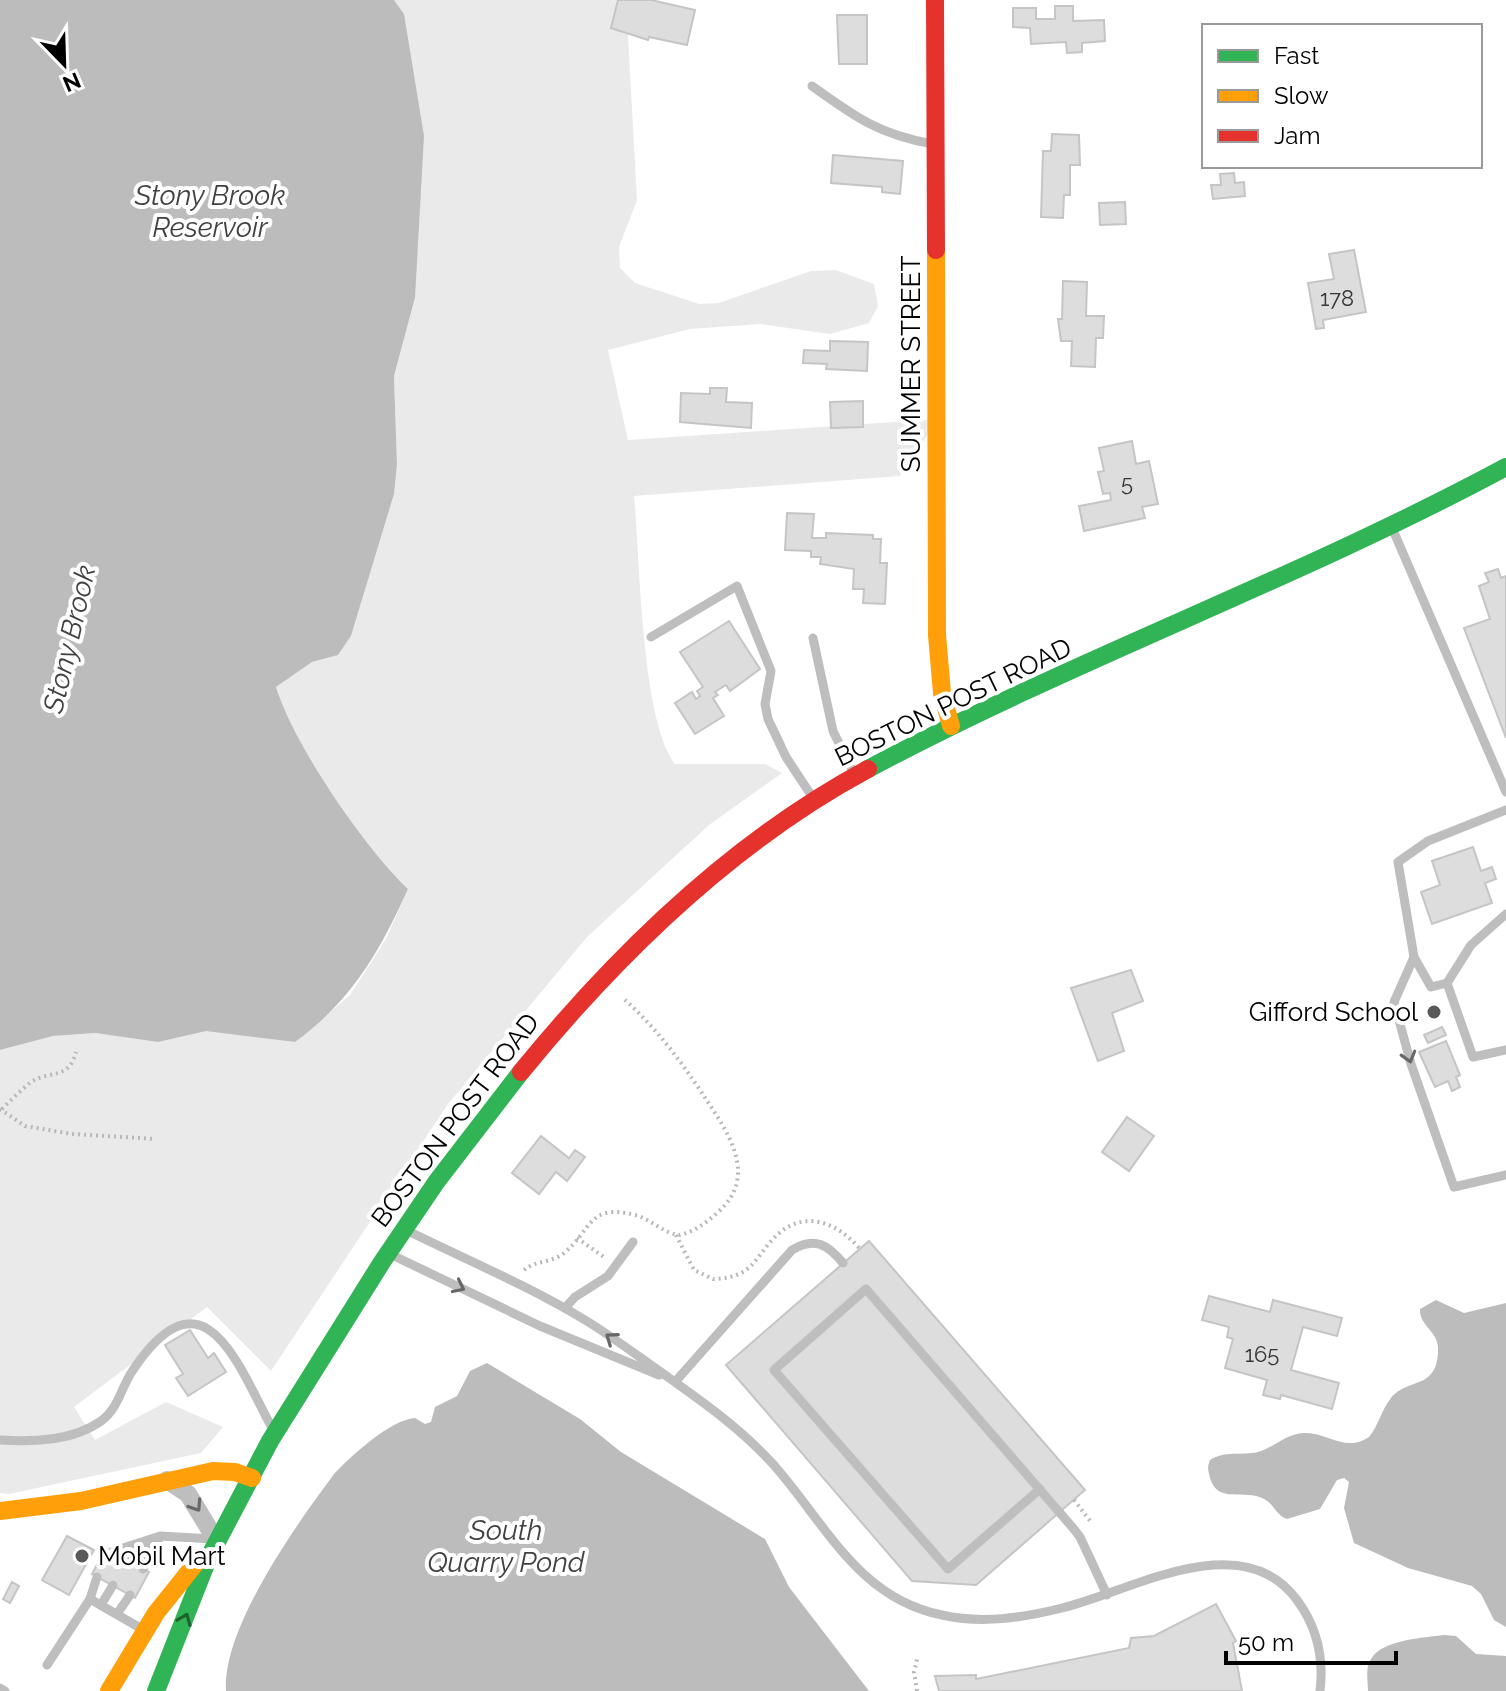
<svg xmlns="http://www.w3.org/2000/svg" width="1506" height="1691" font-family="Raleway,sans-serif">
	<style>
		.green { fill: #eaeaea }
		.water { fill: #bcbcbc }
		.building { fill: #ddd; stroke: #c5c5c5; stroke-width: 2 }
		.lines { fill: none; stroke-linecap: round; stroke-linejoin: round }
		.path { stroke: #b8b8b8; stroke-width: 4; stroke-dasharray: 2 4; stroke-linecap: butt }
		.lane { stroke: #bebebe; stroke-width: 9 }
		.street { stroke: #bebebe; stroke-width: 18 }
		.fast { stroke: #30b455; stroke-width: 18 }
		.slow { stroke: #ff9f0a; stroke-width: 18 }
		.jam { stroke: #e5322d; stroke-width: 18 }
		.oneway { stroke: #686868 }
		.oneway2 { stroke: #1a632f }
		.poi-dot { fill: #595959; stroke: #fff; stroke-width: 3 }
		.labels { text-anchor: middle; stroke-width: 8; stroke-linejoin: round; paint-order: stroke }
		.number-label { font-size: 22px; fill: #373737 }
		.street-label { font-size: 26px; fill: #000; stroke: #fff }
		.poi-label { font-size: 26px; fill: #000; stroke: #fff; text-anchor: end }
		.water-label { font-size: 28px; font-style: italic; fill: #414141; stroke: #fff }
	</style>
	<rect width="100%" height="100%" fill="#fff"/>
	<path class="green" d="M394,0h232l11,200 -18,47 1,21 15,15 64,21 20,-1 92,-32 25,-1 38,14 4,22 -9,17 -39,11 -69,-10 -71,5 -82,21 20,90 310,-21 -38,57 -266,20c6,61 7,224 41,268h90l17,9 -73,52 -122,112 -139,167 -177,267 -64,-64 -133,100 21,33 71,-38 57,25 -22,26 -192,41 -9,-1v-443l53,-14 42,-3 63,9 48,-12 89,12 55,-47 36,-56 22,-50c-45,-44 -113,-142 -132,-202l36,-25 26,-7 13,-19 43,-142 3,-29 -3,-89 21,-77 -11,-285z"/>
	<g class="water">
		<path d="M0,0h394l10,14 20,122 -9,162 -21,78 3,89 -3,29 -43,142 -13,19 -26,7 -36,25c18,58 88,160 132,202 -29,64 -56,111 -113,153l-89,-11 -48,11 -63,-9 -42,3 -53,14z"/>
		<path d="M1436,1300l28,13 42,-10v324l-12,-7 -13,-26 -9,-8 -64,-18 -54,-25 -10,-35 5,-26 -5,-4 -7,2 -17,29 -33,10c-11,-4 -13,-15 -23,-20 -20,-11 -46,6 -54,-21 -2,-8 -3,-11 0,-18 16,-10 31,-4 48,-8 17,-5 27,-18 46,-19 23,-1 42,20 65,4 10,-12 12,-27 22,-39 17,-21 48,-7 47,-51 -1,-16 -19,-22 -18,-38z"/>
		<path d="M487,1363l93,56 41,33 144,87 24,48 80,104h-643c-4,-63 71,-167 108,-217 17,-18 56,-54 81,-56l10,6 6,-2 4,-15 22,-11 13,-25z"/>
		<path d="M1444,1635l12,1 20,18 30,2v35h-138c0,-10 -3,-24 3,-32 12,-20 53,-21 73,-24z"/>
	</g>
	<g class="building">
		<polygon points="618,0 651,0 695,10 687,45 649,37 648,40 611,28"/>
		<polygon points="1055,6 1073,6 1073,21 1104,20 1105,41 1082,43 1082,52 1067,53 1066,42 1031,44 1030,28 1013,27 1013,8 1036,8 1036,19 1055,19"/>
		<polygon points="837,15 867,15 867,64 839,64"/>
		<polygon points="1052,134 1079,135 1080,165 1070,165 1070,195 1064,195 1063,218 1041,217 1043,151 1051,151"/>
		<polygon points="833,155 903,161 900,194 882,192 882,187 831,183"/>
		<polygon points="1234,173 1235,183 1244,182 1245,196 1213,199 1211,185 1221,185 1220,174"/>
		<polygon points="1125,202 1126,224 1100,225 1099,203"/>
		<polygon points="1354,250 1366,312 1323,320 1324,328 1316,329 1308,283 1334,279 1329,254"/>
		<polygon points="1063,281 1087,282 1086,316 1104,316 1103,338 1096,338 1095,367 1071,366 1072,341 1061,341 1058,319 1062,319"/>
		<polygon points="830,341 868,342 867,371 826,369 827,364 803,363 804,350 830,351"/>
		<polygon points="710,388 727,388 726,402 752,403 751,428 680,422 681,393 710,394"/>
		<polygon points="863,401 863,427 831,428 830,402"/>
		<polygon points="1132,441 1136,464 1149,461 1158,504 1142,507 1145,518 1084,531 1079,506 1111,500 1110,493 1103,494 1098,472 1104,471 1099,448"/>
		<polygon points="787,513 814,514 812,538 826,538 826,533 873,535 873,539 881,539 880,563 887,563 885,604 863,603 864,589 853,589 854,569 820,564 821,557 811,557 811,551 785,550"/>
		<polygon points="1498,569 1501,578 1506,576 1506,738 1464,628 1490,619 1479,586 1489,582 1485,573"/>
		<polygon points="729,621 760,669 730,691 726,685 715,692 718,695 713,698 724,716 695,734 675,703 692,692 696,699 700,696 697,691 703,687 680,652"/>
		<polygon points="1473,847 1481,871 1492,867 1496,879 1485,883 1492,903 1432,924 1421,892 1440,885 1432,861"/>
		<polygon points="1131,970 1143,1001 1112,1013 1124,1051 1098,1061 1071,988"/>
		<polygon points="1442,1027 1446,1035 1428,1043 1424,1035"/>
		<polygon points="1446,1041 1460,1075 1456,1077 1460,1087 1452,1091 1448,1081 1435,1087 1419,1052"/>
		<polygon points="1127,1117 1154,1136 1129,1171 1102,1152"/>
		<polygon points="541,1136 569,1158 575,1150 585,1157 567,1181 556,1172 539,1194 512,1173"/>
		<polygon points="869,1241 1085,1490 976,1585 912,1581 726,1365"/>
		<polygon points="1209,1296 1270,1312 1273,1300 1342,1318 1337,1336 1303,1327 1291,1370 1339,1383 1332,1409 1281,1395 1280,1399 1263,1395 1267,1380 1225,1368 1233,1339 1227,1337 1229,1327 1202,1320"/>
		<polygon points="190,1330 208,1358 214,1353 226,1372 188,1396 176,1378 183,1374 165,1345"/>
		<polygon points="67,1536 94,1550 69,1595 42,1580"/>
		<polygon points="105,1549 149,1572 135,1598 92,1574"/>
		<polygon points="12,1582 19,1586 10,1603 3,1599"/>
		<polygon points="1216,1604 1236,1641 1233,1643 1242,1691 939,1691 935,1676 976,1675 976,1679 1129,1648 1131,1638 1154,1636"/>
	</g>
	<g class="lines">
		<g class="path">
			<polyline points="0,1109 25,1126 72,1134 156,1139"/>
			<path d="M2,1109c9,-9 19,-19 29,-27 19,-12 38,-2 45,-30"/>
			<path d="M676,1235l18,35 19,9c10,0 21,-2 30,-7 13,-8 20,-23 30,-33 29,-31 63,-18 87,10"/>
			<polyline points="577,1238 604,1257"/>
			<path d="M524,1270c12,-10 28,-7 40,-17 28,-23 24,-50 71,-38 16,4 29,19 45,20 15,-4 26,-12 37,-22 44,-38 9,-83 -15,-120 -24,-36 -47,-66 -79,-95"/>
			<polyline points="1074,1500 1091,1522"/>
			<polyline points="917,1691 914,1672 918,1656"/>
		</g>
		<g class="lane">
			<path d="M812,86c43,31 68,49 121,58"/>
			<polyline points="1393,530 1506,792"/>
			<polyline points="651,637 737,586 771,671 765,704 768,719 786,757 813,798"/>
			<polyline points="813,638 833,731 854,774"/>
			<polyline points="1506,810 1428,841 1398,862 1414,957 1431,987 1447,983 1471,945 1506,914"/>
			<polyline points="1414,957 1394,1002 1411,1064 1454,1187 1506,1175"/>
			<polyline points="1447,983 1473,1057 1506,1050"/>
			<path d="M408,1231c59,29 121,55 177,89 28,17 54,37 80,55 38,27 75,53 107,88 53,59 85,135 170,152 40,9 80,3 120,-7 68,-16 179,-84 235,-8 20,27 27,58 23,91"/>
			<polyline points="392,1255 540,1326 659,1375"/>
			<polyline points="565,1308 575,1297 608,1276 633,1242"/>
			<path d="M675,1382l117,-132c23,-14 36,-5 51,13"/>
			<path d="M0,1440c33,2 73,1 101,-19 18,-13 20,-34 32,-51 71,-106 105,-5 139,58"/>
			<polyline points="1040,1489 948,1569 774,1370 866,1289 1073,1528 1080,1537 1107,1595"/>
			<polyline points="111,1552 160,1536 213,1539"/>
			<polyline points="129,1561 155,1540"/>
			<polyline points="143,1569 159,1539"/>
			<polyline points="90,1599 97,1577"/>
			<polyline points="101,1605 113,1585"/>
			<polyline points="117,1614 130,1595"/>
			<polyline points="47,1665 90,1599 142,1629"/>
			<polyline points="0,1688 5,1691"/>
		</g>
		<polyline class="street" points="167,1480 188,1494 216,1540"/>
		<g class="fast">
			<path d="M868,769c208,-111 430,-190 638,-302"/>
			<polyline points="156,1691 208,1559 270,1441 382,1262 437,1181 521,1072"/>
		</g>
		<g class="slow">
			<polyline points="936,250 937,635 942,693 951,726"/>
			<polyline points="0,1511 81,1501 213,1471 235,1472 252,1478"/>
			<polyline points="109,1691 156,1613 200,1558"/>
		</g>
		<g class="jam">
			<polyline points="935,0 936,250"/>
			<path d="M521,1072c97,-119 211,-230 347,-303"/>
		</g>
	</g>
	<defs><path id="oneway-chevron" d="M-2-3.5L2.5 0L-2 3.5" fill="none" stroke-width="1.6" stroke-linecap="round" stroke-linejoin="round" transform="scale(2)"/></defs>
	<g class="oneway">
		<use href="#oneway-chevron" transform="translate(1409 1057) rotate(74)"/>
		<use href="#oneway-chevron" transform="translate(459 1287) rotate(26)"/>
		<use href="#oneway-chevron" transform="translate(611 1338) rotate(-145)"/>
		<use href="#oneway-chevron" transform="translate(196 1506) rotate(57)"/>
	</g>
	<use class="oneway2" href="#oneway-chevron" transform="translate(185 1619) rotate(-68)"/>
	<g class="poi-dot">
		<circle cx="1434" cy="1012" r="8"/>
		<circle cx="82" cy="1556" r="8"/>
	</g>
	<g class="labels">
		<g class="number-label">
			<text x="1337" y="306">178</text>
			<text x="1127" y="491">5</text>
			<text x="1262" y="1362">165</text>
		</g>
		<g class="street-label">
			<text transform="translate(911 364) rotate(-90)" y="9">SUMMER STREET</text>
			<text transform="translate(953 702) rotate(-26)" y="9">BOSTON POST ROAD</text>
			<text transform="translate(455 1120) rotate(-53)" y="9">BOSTON POST ROAD</text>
		</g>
		<g class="poi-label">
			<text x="1418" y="1021">Gifford School</text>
			<text x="98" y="1565" text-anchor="start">Mobil Mart</text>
		</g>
		<g class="water-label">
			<text x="210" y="205">Stony Brook<tspan x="210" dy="32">Reservoir</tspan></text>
			<text transform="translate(69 639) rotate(-77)" y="10">Stony Brook</text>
			<text x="506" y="1540">South<tspan x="506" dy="32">Quarry Pond</tspan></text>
		</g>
	</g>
	<rect x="1202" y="24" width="280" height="144" fill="#ffffff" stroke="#999999" stroke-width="2"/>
	<rect x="1218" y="50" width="40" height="12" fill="#30b455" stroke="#999999" stroke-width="2"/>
	<text x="1274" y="64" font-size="24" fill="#000000">Fast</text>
	<rect x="1218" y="90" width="40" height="12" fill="#ff9f0a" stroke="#999999" stroke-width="2"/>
	<text x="1274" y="104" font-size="24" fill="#000000">Slow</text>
	<rect x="1218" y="130" width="40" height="12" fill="#e5322d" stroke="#999999" stroke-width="2"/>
	<text x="1274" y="144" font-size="24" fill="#000000">Jam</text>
	<g transform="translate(64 64) rotate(157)" stroke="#ffffff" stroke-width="6" paint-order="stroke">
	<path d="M0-6L14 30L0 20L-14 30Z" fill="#000000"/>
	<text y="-12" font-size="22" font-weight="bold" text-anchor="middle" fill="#000000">N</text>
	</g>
	<path d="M1226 1651v12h170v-12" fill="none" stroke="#000000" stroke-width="4"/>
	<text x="1238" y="1651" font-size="24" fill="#000000" stroke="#ffffff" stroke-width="6" paint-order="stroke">50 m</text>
</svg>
